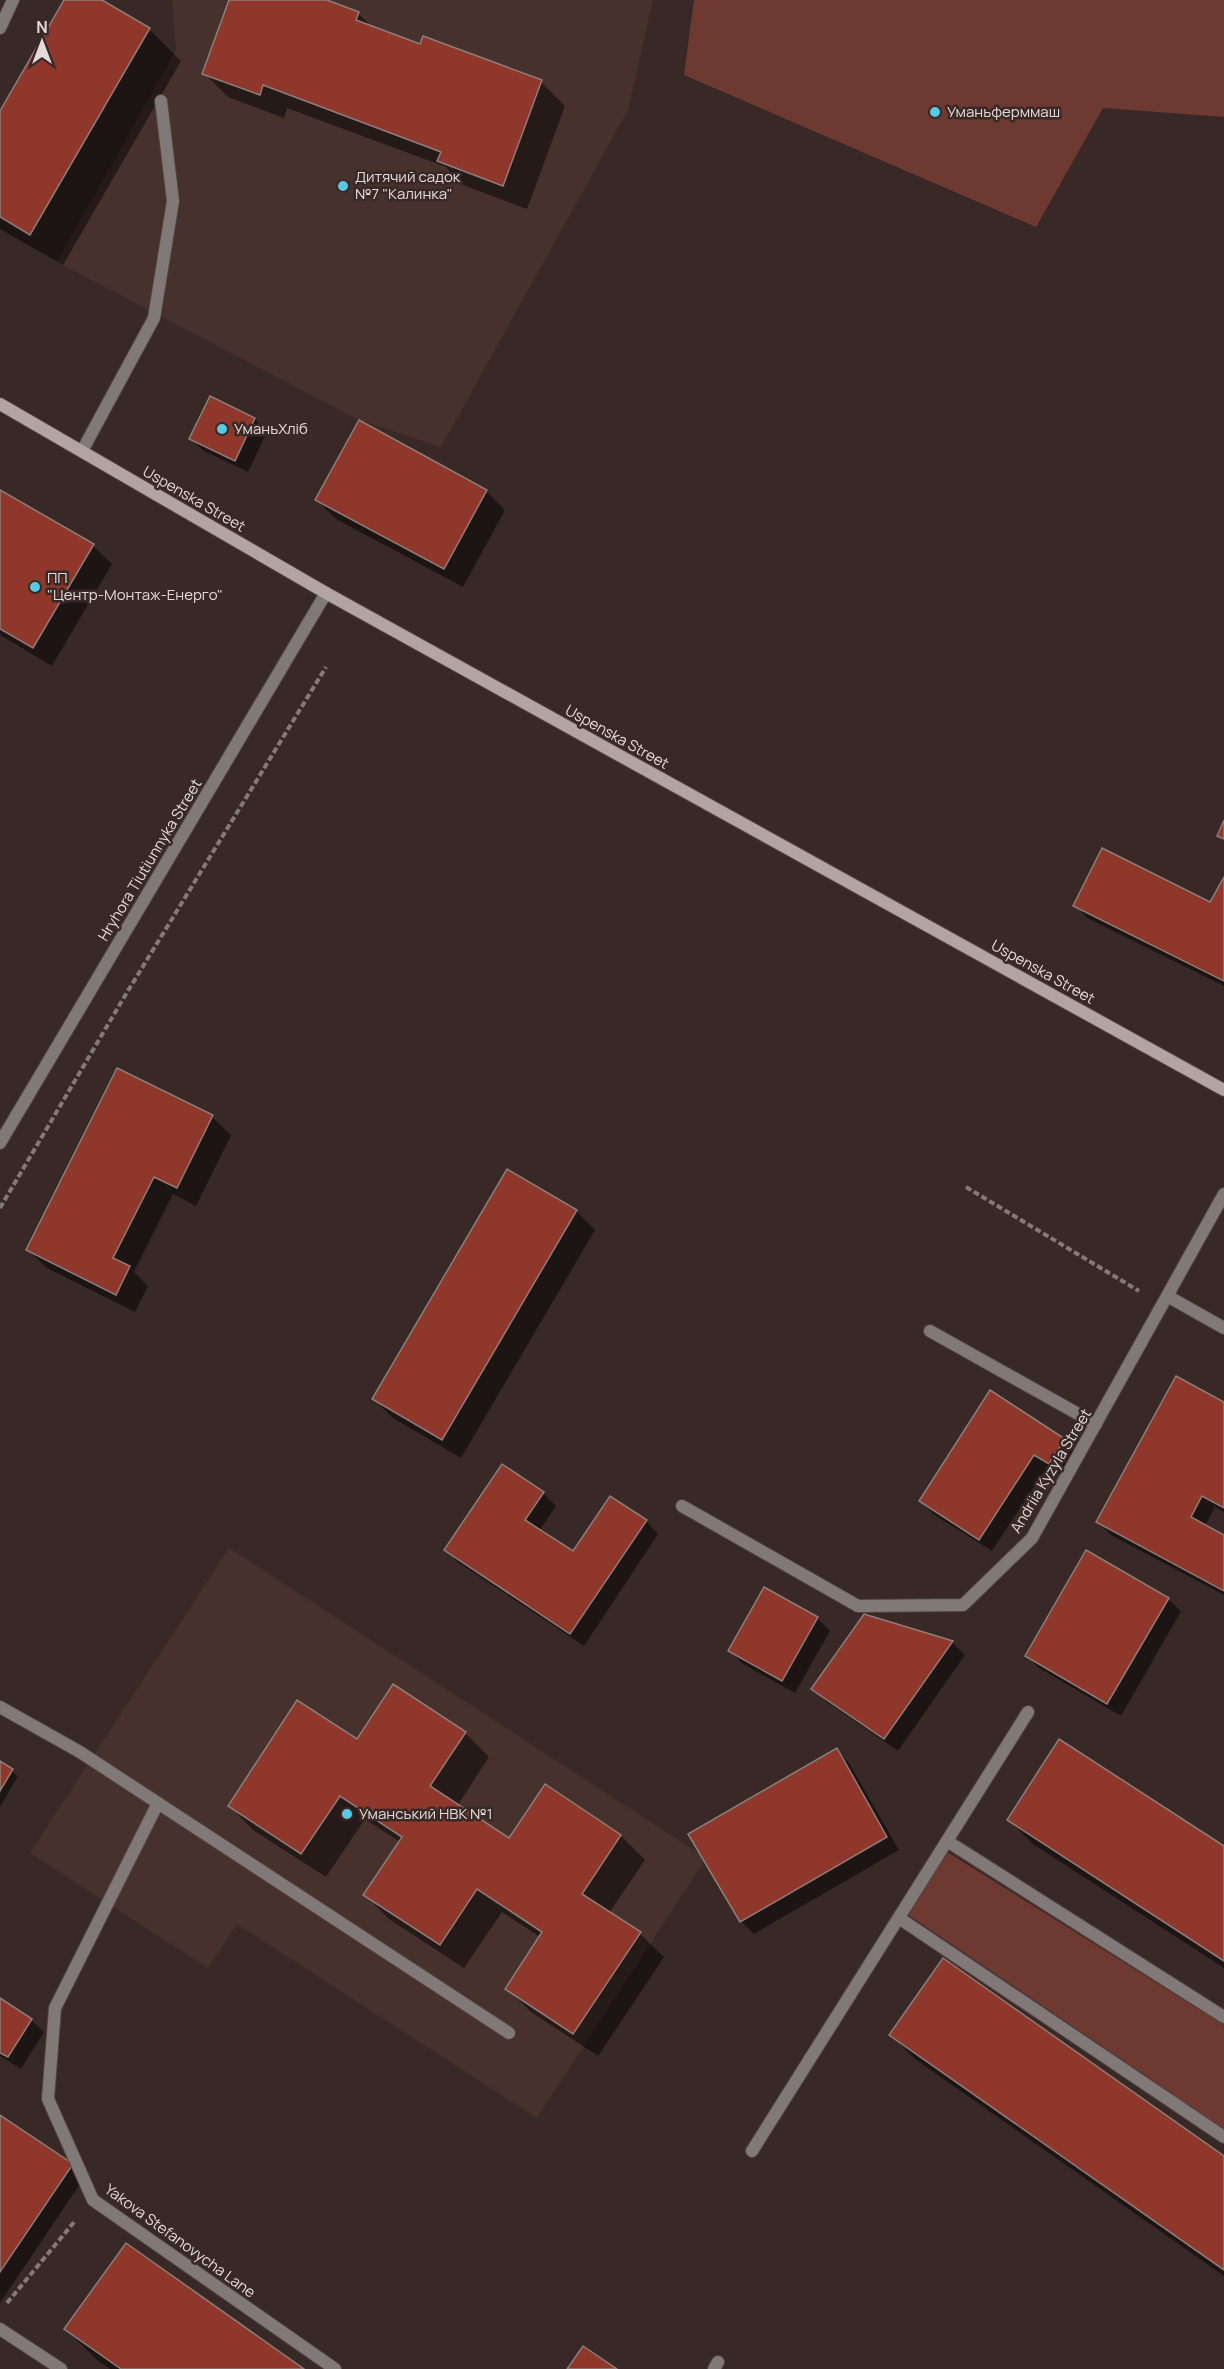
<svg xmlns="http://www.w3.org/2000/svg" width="1224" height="2369" font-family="Manrope,sans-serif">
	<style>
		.built { fill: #46312d }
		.green { fill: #6e3930 }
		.shadow { fill: #0007 }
		.building { fill: #8e372a; stroke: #8e7d7a; stroke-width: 1.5 }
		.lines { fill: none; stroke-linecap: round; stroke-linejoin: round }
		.lane-casing { stroke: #534543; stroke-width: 14 }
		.street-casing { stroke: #534543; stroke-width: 14 }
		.secondary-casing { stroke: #534543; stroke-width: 14 }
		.path { stroke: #857977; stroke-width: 4; stroke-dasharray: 6 3; stroke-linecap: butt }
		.lane { stroke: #817978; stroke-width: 12 }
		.street { stroke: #817978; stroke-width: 12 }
		.secondary { stroke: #b1a4a2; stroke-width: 12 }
		.poi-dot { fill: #58c9e3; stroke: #382927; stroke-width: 2 }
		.labels { text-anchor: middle; stroke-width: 5; stroke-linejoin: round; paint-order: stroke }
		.poi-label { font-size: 15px; fill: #e3d9d8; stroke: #382927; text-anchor: start }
		.street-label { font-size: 15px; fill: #e3d9d8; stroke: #382927 }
	</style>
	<rect width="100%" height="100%" fill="#382927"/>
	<g class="built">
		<polygon points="172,0 653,0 628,110 441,447 359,420 57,262 176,50"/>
		<polygon points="229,1548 706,1858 537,2118 237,1924 208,1968 30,1853"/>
	</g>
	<g class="green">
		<polygon points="694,0 1224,0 1224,117 1103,108 1036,227 684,75"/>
		<polygon points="947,1852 1224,2025 1224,2129 907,1914"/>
	</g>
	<g class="shadow">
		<polygon points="66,0 99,0 149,29 181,61 63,265 0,229 0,114"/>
		<polygon points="231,0 322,0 358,13 373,28 421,46 541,82 565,106 527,209 463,185 446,167 287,108 284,118 228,97 204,73"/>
		<polygon points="211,398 255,419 267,432 248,472 204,451 191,439"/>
		<polygon points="0,491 93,546 112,564 52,666 0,635"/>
		<polygon points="486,491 505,510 463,587 336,519 317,500"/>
		<polygon points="1224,878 1224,986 1087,918 1075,905 1211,904"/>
		<polygon points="118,1070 212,1117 231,1135 196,1206 173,1194 134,1272 148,1286 135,1312 47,1268 28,1250"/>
		<polygon points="576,1211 595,1230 461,1458 393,1418 374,1399"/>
		<polygon points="1224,1403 1224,1512 1215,1507 1205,1526 1224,1536 1224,1595 1111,1535 1098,1522"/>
		<polygon points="1064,1440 1077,1453 1062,1476 1047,1467 992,1551 933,1514 921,1501"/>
		<polygon points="543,1493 556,1506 539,1531 573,1553 646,1521 658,1534 584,1646 459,1563 446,1550"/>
		<polygon points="1168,1599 1181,1611 1121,1716 1039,1668 1027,1656"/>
		<polygon points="865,1616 952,1642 965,1655 898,1751 826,1701 813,1688"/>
		<polygon points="817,1618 830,1631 795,1693 743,1664 730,1651"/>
		<polygon points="465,1733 489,1757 457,1806 509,1840 545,1786 621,1836 645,1860 609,1913 640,1934 664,1957 598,2056 531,2012 507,1989 540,1937 502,1912 464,1968 389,1919 365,1895 400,1842 365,1819 326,1877 253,1830 230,1806 357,1742"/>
		<polygon points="836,1750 849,1763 899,1850 754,1934 741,1921"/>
		<polygon points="0,1762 18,1776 0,1807"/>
		<polygon points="1009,1820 1224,1848 1224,1968 1033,1844"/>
		<polygon points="0,2000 31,2020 44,2032 21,2069 0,2056"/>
		<polygon points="891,2035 1224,2157 1224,2276 915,2059"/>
		<polygon points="0,2117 72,2165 84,2178 0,2303"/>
		<polygon points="66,2329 301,2369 110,2369 98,2361"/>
	</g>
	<g class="building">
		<polygon points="64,0 102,0 150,28 30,235 0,217 0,111"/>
		<polygon points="229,0 327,0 359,12 356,20 420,44 423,36 542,80 503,186 437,161 441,152 263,85 260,95 202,74"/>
		<polygon points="210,396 255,418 235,461 189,439"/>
		<polygon points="359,420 487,490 444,569 315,500"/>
		<polygon points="0,490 94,544 33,648 0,629"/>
		<polygon points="1224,820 1224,839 1217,836"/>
		<polygon points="1102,848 1210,902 1224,877 1224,981 1073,906"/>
		<polygon points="117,1068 213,1115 177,1188 154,1177 113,1258 130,1266 116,1295 26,1250"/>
		<polygon points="507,1169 577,1210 442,1440 372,1399"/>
		<polygon points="1176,1376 1224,1402 1224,1508 1202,1496 1191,1517 1224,1535 1224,1591 1096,1522"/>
		<polygon points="990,1390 1065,1439 1049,1464 1034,1455 979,1540 919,1501"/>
		<polygon points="502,1464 544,1492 525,1520 573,1551 610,1496 647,1520 570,1634 444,1550"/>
		<polygon points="1086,1550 1169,1598 1107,1704 1025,1656"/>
		<polygon points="764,1587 818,1617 782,1681 728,1651"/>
		<polygon points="864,1614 953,1641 884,1739 811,1689"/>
		<polygon points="393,1684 466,1732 430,1786 509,1838 545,1784 621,1835 582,1894 641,1932 573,2034 505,1989 542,1932 477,1889 440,1945 363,1895 402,1837 340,1796 301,1854 228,1806 297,1700 357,1739"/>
		<polygon points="1059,1739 1224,1846 1224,1961 1007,1820"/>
		<polygon points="837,1748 887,1837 740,1922 688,1834"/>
		<polygon points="0,1761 13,1769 0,1791"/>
		<polygon points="943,1958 1224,2156 1224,2270 889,2035"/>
		<polygon points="0,1998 32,2019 8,2057 0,2053"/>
		<polygon points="0,2115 73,2164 0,2272"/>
		<polygon points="126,2243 304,2369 121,2369 64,2329"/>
		<polygon points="583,2346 617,2369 567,2369"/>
	</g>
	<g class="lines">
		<g class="lane-casing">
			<g id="lane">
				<polyline points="0,28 13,0"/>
				<polyline points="82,451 154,318 173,201 161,101"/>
				<polyline points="1169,1297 1224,1328"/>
				<polyline points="930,1331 1096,1424"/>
				<polyline points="947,1841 1224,2017"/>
				<polyline points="899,1918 1224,2137"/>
				<polyline points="752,2151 1028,1712"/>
				<polyline points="714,2369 718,2362"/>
			</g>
		</g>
		<g class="street-casing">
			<g id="street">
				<polyline points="0,1143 326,593"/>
				<polyline points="682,1506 858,1606 963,1605 1032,1538 1224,1194"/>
				<polyline points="0,1707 80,1752 509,2033"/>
				<polyline points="158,1803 55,2008 48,2099 93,2200 335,2369"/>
				<polyline points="0,2329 61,2369"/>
			</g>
		</g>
		<g class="secondary-casing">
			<polyline id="secondary" points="0,404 326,593 1224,1090"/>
		</g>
		<g class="path">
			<polyline points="966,1187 1139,1291"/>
			<polyline points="0,1208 123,999 326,667"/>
			<polyline points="7,2303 75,2221"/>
		</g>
		<use href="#lane" class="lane"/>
		<use href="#street" class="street"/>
		<use href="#secondary" class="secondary"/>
	</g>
	<g class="poi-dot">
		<circle cx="935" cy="112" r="6"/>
		<circle cx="343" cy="186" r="6"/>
		<circle cx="222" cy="429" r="6"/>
		<circle cx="35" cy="587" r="6"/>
		<circle cx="347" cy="1814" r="6"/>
	</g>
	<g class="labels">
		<g class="poi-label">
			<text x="947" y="117">Уманьферммаш</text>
			<text x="355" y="182">Дитячий садок<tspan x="355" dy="17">№7 "Калинка"</tspan></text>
			<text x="234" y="434">УманьХліб</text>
			<text x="47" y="583">ПП<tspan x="47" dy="17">"Центр-Монтаж-Енерго"</tspan></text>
			<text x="359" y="1819">Уманський НВК №1</text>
		</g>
		<g class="street-label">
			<text transform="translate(194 499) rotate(30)" y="5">Uspenska Street</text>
			<text transform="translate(617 737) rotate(29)" y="5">Uspenska Street</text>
			<text transform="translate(150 860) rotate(-59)" y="5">Hryhora Tiutiunnyka Street</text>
			<text transform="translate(1043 972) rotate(29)" y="5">Uspenska Street</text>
			<text transform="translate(1051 1471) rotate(-59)" y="5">Andriia Kyzyla Street</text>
			<text transform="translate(180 2241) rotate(36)" y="5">Yakova Stefanovycha Lane</text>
		</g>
	</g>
	<g transform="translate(42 42)" stroke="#382927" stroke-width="4.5" paint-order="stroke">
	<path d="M0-4.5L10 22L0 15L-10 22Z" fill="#e3d9d8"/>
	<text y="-9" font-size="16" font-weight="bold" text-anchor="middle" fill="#e3d9d8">N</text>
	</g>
</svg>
